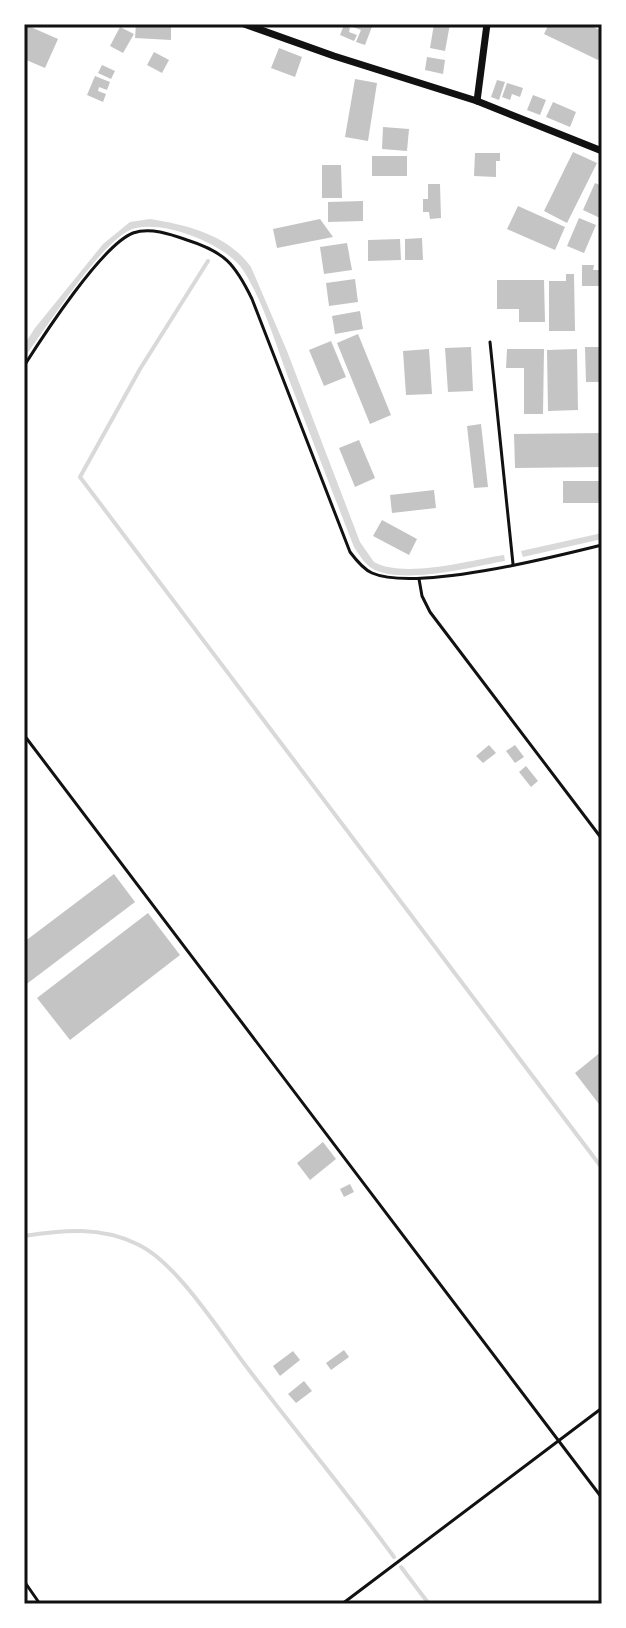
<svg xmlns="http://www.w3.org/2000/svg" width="626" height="1628" font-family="'IBM Plex Serif',serif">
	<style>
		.water { fill: #d9d9d9 }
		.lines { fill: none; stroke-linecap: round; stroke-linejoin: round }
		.stream { stroke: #d9d9d9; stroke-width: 4 }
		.building { fill: #c4c4c4 }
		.service { stroke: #111; stroke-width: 3 }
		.minor { stroke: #111; stroke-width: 7 }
		.neatline { fill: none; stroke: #111; stroke-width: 3 }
	</style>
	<rect width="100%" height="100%" fill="#fff"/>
	<g class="water">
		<path d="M150,219c38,6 78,16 101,48l36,84 73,191 14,20c30,17 97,-2 130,-7l1,6c-34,6 -98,23 -130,9 -9,-4 -15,-14 -21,-23 -22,-56 -44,-113 -66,-170 -13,-35 -25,-76 -45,-107 -16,-26 -87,-54 -115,-39 -31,17 -81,96 -104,127v-13l11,-17 68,-84 27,-22z"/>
		<polygon points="602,533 602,539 523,557 521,551"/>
	</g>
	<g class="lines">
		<g class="stream">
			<polyline points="208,261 140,369 80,477 602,1168"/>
			<path d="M24,1236c39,-6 76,-10 113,8 40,18 84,90 112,126 48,63 99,124 145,187"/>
			<polyline points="401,1567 429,1604"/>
		</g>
	</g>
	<g class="building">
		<polygon points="24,24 58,39 45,68 24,59"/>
		<polygon points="136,24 171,24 171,40 135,38"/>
		<polygon points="345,24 373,24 365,45 356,42 361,30"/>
		<polygon points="434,24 450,24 445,51 430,48"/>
		<polygon points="549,24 587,24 602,31 602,52 598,60 544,34"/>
		<polygon points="344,25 350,28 349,32 357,35 354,41 340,35"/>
		<polygon points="120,27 134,34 123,53 110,46"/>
		<polygon points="279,48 302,57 295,77 271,68"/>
		<polygon points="154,52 169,60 162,73 147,65"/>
		<polygon points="427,57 445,60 443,74 425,70"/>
		<polygon points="102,65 115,71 111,79 98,73"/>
		<polygon points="95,76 110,82 107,90 99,87 98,91 106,94 103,102 87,95"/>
		<polygon points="355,79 377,83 368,141 345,137"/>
		<polygon points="497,80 505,82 499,100 491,97"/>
		<polygon points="507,83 523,88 520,97 512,94 510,100 502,97"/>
		<polygon points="533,95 546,100 540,115 527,110"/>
		<polygon points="553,102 576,112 570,127 546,117"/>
		<polygon points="383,127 409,129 407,151 382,149"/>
		<polygon points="573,152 597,163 567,223 544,211"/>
		<polygon points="475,153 500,153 500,161 496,161 496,177 474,176"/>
		<rect x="372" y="156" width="35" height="20"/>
		<polygon points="322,165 341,165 342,198 322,198"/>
		<polygon points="595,183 602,186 600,218 583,210"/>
		<polygon points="428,184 440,184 441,218 430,219 429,212 423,212 423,199 428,199"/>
		<polygon points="363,201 363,221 328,222 328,202"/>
		<polygon points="518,206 565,227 555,250 507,229"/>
		<polygon points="579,218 596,225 584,253 567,246"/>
		<polygon points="320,219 333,237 277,248 273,229"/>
		<polygon points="422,238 423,260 405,260 405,239"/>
		<polygon points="400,239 401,260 368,261 368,240"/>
		<polygon points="347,243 352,270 324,274 320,247"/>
		<polygon points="582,265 594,265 593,270 602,270 602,286 582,286"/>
		<polygon points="566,274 574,274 575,331 549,331 549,281 566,281"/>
		<polygon points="355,279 358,302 329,306 326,283"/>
		<polygon points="497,280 544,280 545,322 519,322 519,309 497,309"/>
		<polygon points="360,311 363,329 335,334 332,316"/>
		<polygon points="358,334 391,415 370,424 337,343"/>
		<polygon points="331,341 346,377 324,386 309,350"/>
		<polygon points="471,347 473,391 448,392 445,348"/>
		<polygon points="585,347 602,347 602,382 586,382"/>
		<polygon points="429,349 432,394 406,395 403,351"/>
		<polygon points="507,349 544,349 543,414 524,414 524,368 506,368"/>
		<polygon points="577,349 578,410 548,411 547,350"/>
		<polygon points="481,424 488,487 474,488 467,426"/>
		<polygon points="602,433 602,467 515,468 514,434"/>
		<polygon points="359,440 375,478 355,487 339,448"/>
		<rect x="563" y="481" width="39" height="22"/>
		<polygon points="434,490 436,508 392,513 390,495"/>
		<polygon points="382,520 417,539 409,555 373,536"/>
		<polygon points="489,745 496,753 483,763 476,756"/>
		<polygon points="515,745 524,757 515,763 506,751"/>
		<polygon points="526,766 538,781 531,787 519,772"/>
		<polygon points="114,874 135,902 24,986 24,942"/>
		<polygon points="148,913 180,955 70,1040 37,998"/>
		<polygon points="602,1051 602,1108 575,1073"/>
		<polygon points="323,1142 336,1159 310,1180 297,1163"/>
		<polygon points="350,1184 354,1192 344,1197 340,1189"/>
		<polygon points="344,1350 349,1357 331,1370 326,1363"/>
		<polygon points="293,1351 300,1360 280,1376 273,1366"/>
		<polygon points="304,1381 312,1391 296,1403 288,1394"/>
	</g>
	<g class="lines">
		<g class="service">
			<polyline points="490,342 513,564"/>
			<path d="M24,366c19,-30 78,-121 109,-133 17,-6 37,1 54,7 38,12 48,24 65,59l98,253c6,8 13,17 22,21 43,19 182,-16 230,-28"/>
			<polyline points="419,579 422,596 430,612 602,839"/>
			<polyline points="24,735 602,1498"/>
			<polyline points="24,1581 40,1604"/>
			<polyline points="342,1604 602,1408"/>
		</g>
		<g class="minor">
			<polyline points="244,24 334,56 477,101 602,151"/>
			<polyline points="477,101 487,24"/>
		</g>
	</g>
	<rect width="626" height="1628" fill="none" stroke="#ffffff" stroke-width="52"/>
	<rect x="26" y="26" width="574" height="1576" class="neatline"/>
</svg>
